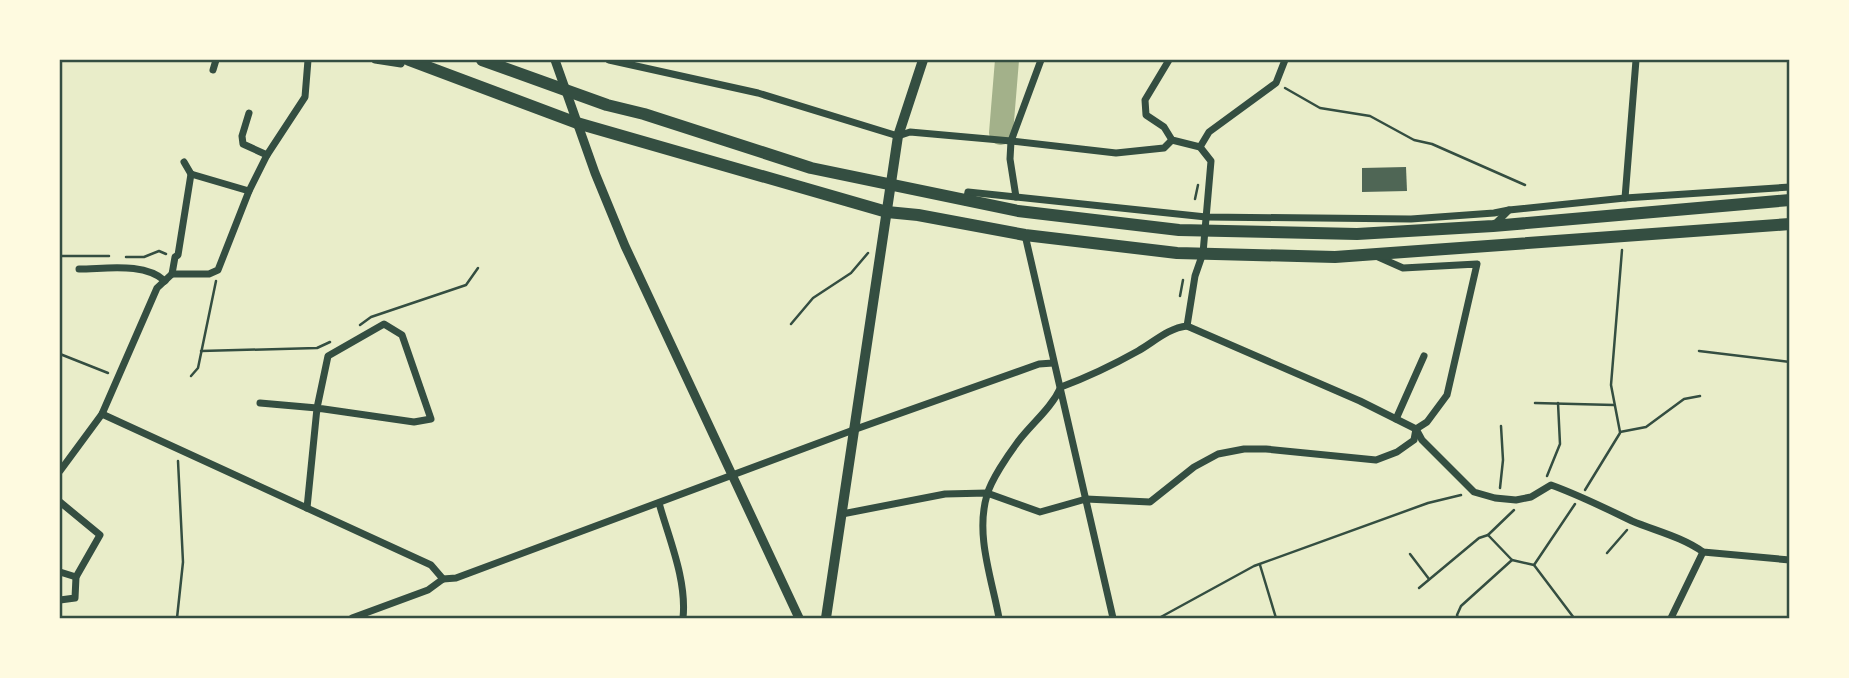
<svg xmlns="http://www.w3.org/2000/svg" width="1849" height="678" font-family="Barlow,sans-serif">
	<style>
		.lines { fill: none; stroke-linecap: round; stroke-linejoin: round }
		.river { stroke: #a3b18a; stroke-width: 24 }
		.building { fill: #4f6655 }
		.path { stroke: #344e41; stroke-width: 2.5 }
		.minor { stroke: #344e41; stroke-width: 7 }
		.tertiary { stroke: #344e41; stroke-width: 9 }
		.secondary { stroke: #344e41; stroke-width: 10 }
		.trunk { stroke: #344e41; stroke-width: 12 }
		.neatline { fill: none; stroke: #344e41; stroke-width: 2.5 }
	</style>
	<rect width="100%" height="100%" fill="#e9edc9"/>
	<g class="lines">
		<polyline class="river" points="1001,133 1007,60"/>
	</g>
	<polygon class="building" points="1406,167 1407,191 1362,192 1362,168"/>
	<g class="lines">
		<g class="path">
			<polyline points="1285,88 1320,108 1370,116 1414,140 1432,144 1525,185"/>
			<polyline points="1195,199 1198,185"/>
			<polyline points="1622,250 1611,385 1620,432 1646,427 1684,399 1700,396"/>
			<polyline points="60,256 109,256"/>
			<polyline points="126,257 144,257 159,251 166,254"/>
			<polyline points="1180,296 1183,280"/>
			<polyline points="791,324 813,298 851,273 868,253"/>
			<polyline points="360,325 371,317 466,285 478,268"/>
			<polyline points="201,351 317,348 330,342"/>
			<polyline points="1699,351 1790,362"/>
			<polyline points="60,354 108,373"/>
			<polyline points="191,376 198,368 216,281"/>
			<polyline points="1535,403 1614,405"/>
			<polyline points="1547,476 1560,444 1558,403"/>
			<polyline points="1500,488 1503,460 1501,426"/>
			<polyline points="1585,490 1620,433"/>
			<polyline points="1607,553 1627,530"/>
			<polyline points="1410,554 1429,579"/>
			<polyline points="1512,560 1534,565 1574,618"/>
			<polyline points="1260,565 1276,618"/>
			<polyline points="1534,565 1575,504"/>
			<polyline points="1419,588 1479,538 1488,535"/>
			<polyline points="177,618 183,562 178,461"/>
			<polyline points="1159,618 1254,566 1428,503 1461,495"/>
			<polyline points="1458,618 1457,615 1461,606 1512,560 1488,535 1514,510"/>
		</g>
		<g class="minor">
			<polyline points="375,60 401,64 403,60"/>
			<polyline points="609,60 758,93 898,136 910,132 1011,141 1116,153 1164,148 1172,140"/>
			<polyline points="1169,60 1145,100 1146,115 1164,127 1172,140 1200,147 1211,161 1203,253 1195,276 1187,326"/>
			<polyline points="1636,60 1625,198 1790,187"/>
			<polyline points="213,70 216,60"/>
			<polyline points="249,113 242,136 243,144 267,155"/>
			<polyline points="1200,147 1209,132 1276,83 1285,60"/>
			<polyline points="184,162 191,174 249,191"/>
			<polyline points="1016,197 1206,217 1411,219 1494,213 1509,210"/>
			<polyline points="966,202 968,192 1016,197 1010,159 1011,141 1041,60"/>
			<polyline points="1494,225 1509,210 1625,198"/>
			<polyline points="1025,235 1113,618"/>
			<path d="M79,269c27,0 65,-7 86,12"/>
			<polyline points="172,274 175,257 178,255 191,174"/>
			<polyline points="260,403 317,408 414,422 431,419 402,335 384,324 328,356 317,408 307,508"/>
			<polyline points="102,414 431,565 443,579"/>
			<polyline points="1396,419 1424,356"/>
			<polyline points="60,471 102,414 157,288 172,274 209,274 218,270 249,191 267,155 305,97 308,60"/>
			<polyline points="60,502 100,535 76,577 75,598 60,600"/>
			<path d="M659,503c10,36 28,77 24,115"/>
			<polyline points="842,514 945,494 987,493 1040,512 1086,499 1150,502 1194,467 1218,454 1244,449 1266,449 1376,460 1397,452 1414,440 1416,429 1427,422 1447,395 1477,264 1403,268 1376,256"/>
			<polyline points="60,572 76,577"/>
			<polyline points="352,618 428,590 443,579 456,578 856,429 1039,364 1053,363"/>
			<path d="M999,618c-7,-39 -24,-83 -12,-123 4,-15 21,-40 30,-52 14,-19 34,-34 44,-56 27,-10 52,-22 77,-36 16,-9 30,-23 49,-25l173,75 56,28 6,11 52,52 21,6 21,2 15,-3 20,-12c28,10 54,23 81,36 24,10 50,16 71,31l87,8"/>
			<polyline points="1671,618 1703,552"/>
		</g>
		<polyline class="tertiary" points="555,60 595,173 625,246 799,618"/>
		<polyline class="secondary" points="826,618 898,136 923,60"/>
		<g class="trunk">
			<polyline points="409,60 577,123 887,212 918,215 1025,235 1177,253 1335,257 1790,224"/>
			<polyline points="482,60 607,105 644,114 811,168 1018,211 1179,230 1357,234 1493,226 1790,200"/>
		</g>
	</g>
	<rect width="1849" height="678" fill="none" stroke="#fefae0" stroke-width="122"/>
	<rect x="61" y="61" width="1727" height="556" class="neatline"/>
</svg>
